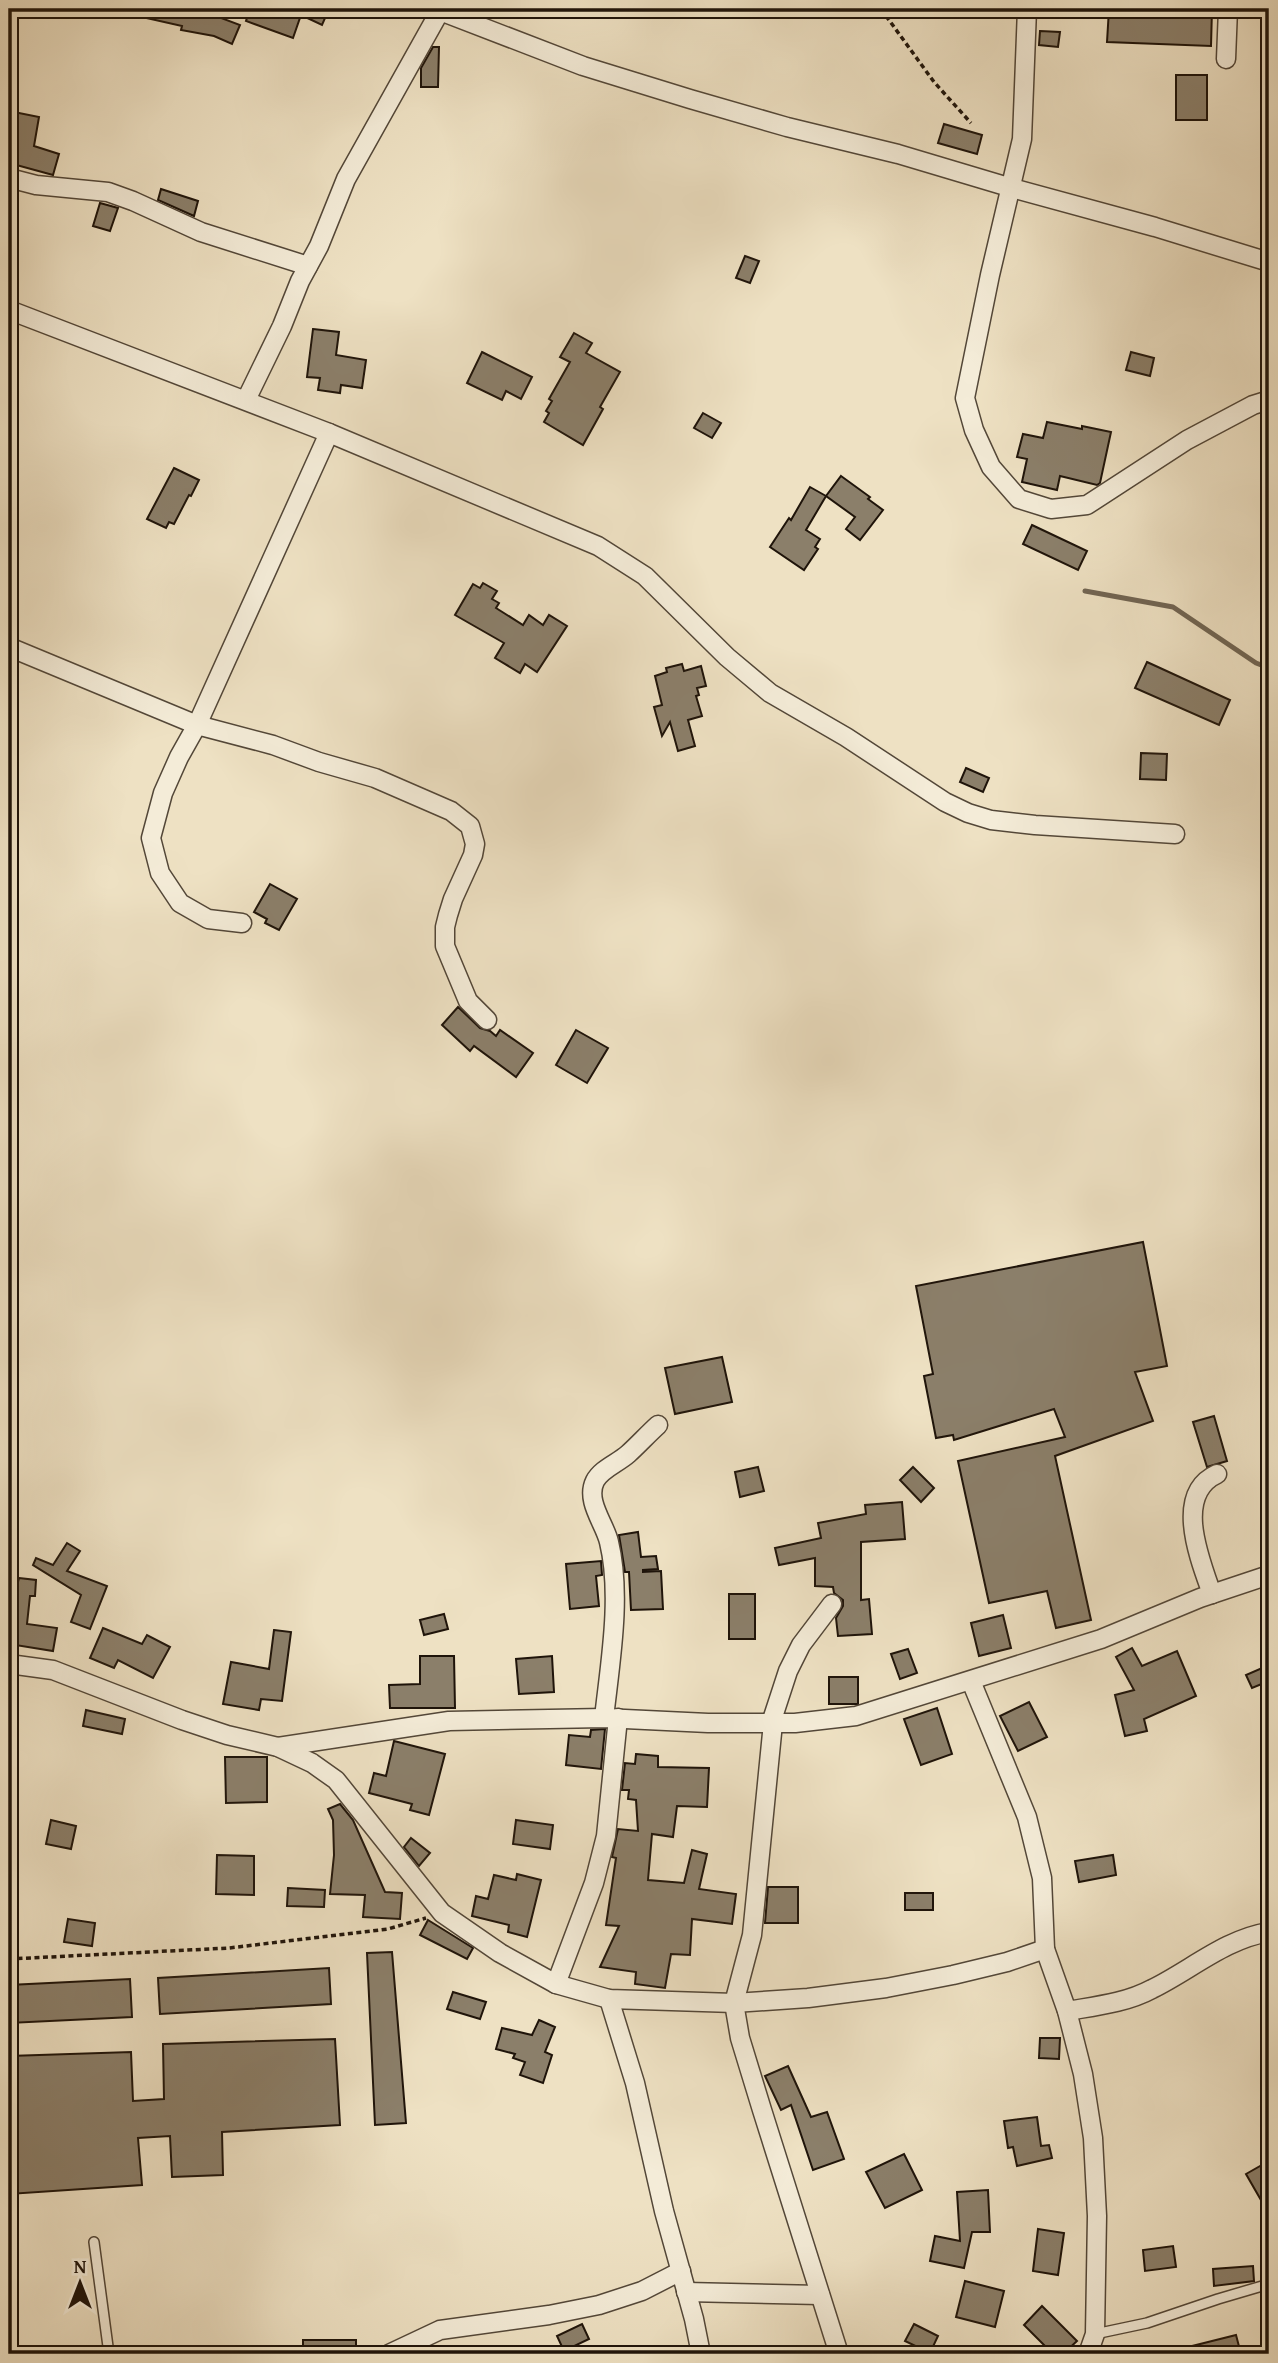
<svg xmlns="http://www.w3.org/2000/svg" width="1278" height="2363" font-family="'Gentium Book Plus',serif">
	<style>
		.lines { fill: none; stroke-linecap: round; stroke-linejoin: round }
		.stream { stroke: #716553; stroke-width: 5 }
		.building { fill: #8b7f6a; stroke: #1f140a; stroke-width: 2 }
		.service-casing { stroke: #534738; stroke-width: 12 }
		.minor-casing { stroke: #534738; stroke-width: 21 }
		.path { stroke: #1f140a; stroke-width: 3.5; stroke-dasharray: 5 3.5; stroke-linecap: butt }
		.service { stroke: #f4ecd8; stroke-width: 9 }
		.minor { stroke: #f4ecd8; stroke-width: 18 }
	</style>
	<rect width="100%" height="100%" fill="#eee1c3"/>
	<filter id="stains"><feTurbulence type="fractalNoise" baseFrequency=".00286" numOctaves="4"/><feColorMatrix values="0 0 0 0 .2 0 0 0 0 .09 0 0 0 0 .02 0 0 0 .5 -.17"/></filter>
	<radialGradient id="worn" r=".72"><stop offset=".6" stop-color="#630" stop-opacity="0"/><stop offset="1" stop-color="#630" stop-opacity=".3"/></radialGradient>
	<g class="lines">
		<polyline class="stream" points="1085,591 1173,607 1256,663 1269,668"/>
	</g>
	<g class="building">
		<polygon points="134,9 206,9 205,12 240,25 232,44 214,36 181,30 182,26 133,15"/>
		<polygon points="250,9 329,9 322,25 301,15 293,38 246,21"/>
		<polygon points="1109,9 1212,9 1211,46 1107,42"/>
		<polygon points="1040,31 1060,32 1058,47 1039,45"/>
		<polygon points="433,47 439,47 438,87 421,87 421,68"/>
		<rect x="1176" y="75" width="31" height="45"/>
		<polygon points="9,111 39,117 34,146 59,154 53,175 9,163"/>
		<polygon points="944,124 982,135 977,154 938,143"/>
		<polygon points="161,189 198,201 194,216 158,200"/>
		<polygon points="100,203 118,208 110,231 93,226"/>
		<polygon points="745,256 759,261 750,283 736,278"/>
		<polygon points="313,329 339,332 336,355 366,360 362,388 341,385 340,393 318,390 320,378 307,377"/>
		<polygon points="574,333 592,343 586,353 620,372 600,407 603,409 583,445 544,422 549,413 546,411 552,401 549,399 570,362 560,357"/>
		<polygon points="482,352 532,377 521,399 506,391 502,400 467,383"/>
		<polygon points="1131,352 1154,358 1150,376 1126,370"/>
		<polygon points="703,413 721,423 712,438 694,428"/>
		<polygon points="1047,422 1082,429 1082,426 1111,432 1100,483 1097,485 1060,476 1057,490 1022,482 1027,459 1017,457 1023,434 1043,438"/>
		<polygon points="174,468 199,480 191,496 189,495 174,524 169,522 166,528 147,519"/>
		<polygon points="841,476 870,497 868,499 883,510 860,540 846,529 855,517 826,496"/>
		<polygon points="810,487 826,496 806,530 820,539 815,547 818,549 804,570 770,547 789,518 791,520"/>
		<polygon points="1032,525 1087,551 1078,570 1023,544"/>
		<polygon points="483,583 497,591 492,599 499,603 496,608 523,625 529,615 543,625 549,615 567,626 537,672 525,664 520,673 495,658 504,643 455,615 473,584 480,588"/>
		<polygon points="1147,662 1230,700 1219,725 1135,688"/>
		<polygon points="682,664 684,671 701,666 706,686 697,688 699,695 696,696 702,716 688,720 695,746 678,751 670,722 662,736 654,707 662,705 655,676 667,672 666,668"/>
		<polygon points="1141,753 1167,754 1166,780 1140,779"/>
		<polygon points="966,768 989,778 983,792 960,782"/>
		<polygon points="270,884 297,899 279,930 265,923 267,919 254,912"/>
		<polygon points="458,1007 480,1028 490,1031 496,1036 500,1030 533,1053 516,1077 474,1046 470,1051 442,1025"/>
		<polygon points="576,1030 608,1048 587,1083 556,1065"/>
		<polygon points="1143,1242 1167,1366 1135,1372 1153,1421 1055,1456 1091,1620 1056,1628 1047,1591 989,1603 958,1461 1065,1437 1054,1409 954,1440 953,1435 936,1438 924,1376 933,1374 916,1286"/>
		<polygon points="722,1357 732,1402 675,1414 665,1368"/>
		<polygon points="1214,1416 1227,1461 1207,1467 1193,1422"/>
		<polygon points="758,1467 764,1491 740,1497 735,1472"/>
		<polygon points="913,1467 934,1488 921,1502 900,1480"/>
		<polygon points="902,1502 905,1539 861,1542 861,1600 869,1599 872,1634 838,1636 836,1618 843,1606 843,1600 834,1593 833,1587 815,1586 815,1558 779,1565 775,1548 821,1538 818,1523 866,1514 865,1505"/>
		<polygon points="638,1532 641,1557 656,1556 658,1569 643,1570 643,1572 661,1571 663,1609 631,1610 629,1572 625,1572 619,1535"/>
		<polygon points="67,1543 80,1551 67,1571 107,1586 90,1629 71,1622 81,1595 33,1565 36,1558 53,1565"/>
		<polygon points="601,1561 602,1575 596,1576 599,1606 570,1609 566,1564"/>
		<polygon points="19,1578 36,1580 35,1596 30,1596 27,1624 57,1628 53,1651 9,1644 9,1581 18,1582"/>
		<rect x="729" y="1594" width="26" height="45"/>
		<polygon points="444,1614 448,1629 424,1635 420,1620"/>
		<polygon points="1003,1615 1011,1648 979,1656 971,1623"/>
		<polygon points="103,1628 142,1644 147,1635 170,1647 153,1678 118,1660 114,1668 90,1658"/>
		<polygon points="274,1630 291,1632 282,1701 261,1699 259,1710 223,1704 231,1662 269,1669"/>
		<polygon points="1132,1648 1142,1666 1177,1651 1196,1696 1144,1719 1147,1731 1125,1736 1115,1695 1134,1690 1116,1657"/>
		<polygon points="908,1649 917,1673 900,1679 891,1654"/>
		<polygon points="420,1656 454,1656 455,1708 390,1708 389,1685 420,1684"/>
		<polygon points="552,1656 554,1692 519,1694 516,1659"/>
		<polygon points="1269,1665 1269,1681 1252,1688 1246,1675"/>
		<rect x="829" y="1677" width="29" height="27"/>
		<polygon points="1029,1702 1047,1737 1018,1751 1000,1716"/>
		<polygon points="937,1708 952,1754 921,1765 904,1719"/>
		<polygon points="86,1710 125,1719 122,1734 83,1726"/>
		<polygon points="605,1729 601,1769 566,1765 569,1735 590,1737 591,1730"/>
		<polygon points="394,1741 445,1754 429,1815 410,1810 412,1804 369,1793 374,1773 386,1776"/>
		<polygon points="636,1754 658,1756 658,1767 709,1768 707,1807 677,1806 673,1837 652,1834 648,1880 684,1883 692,1850 707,1854 699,1889 736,1894 732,1924 692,1919 690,1955 671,1954 665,1988 635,1984 636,1972 600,1967 619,1926 606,1925 616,1858 612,1857 618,1829 638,1831 636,1800 628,1799 629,1790 622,1790 625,1763 635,1764"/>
		<polygon points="225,1757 267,1757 267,1802 226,1803"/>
		<polygon points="340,1804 353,1820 385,1892 402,1893 400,1919 363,1917 365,1895 330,1894 334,1855 333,1820 328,1809"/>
		<polygon points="51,1820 76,1826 71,1849 46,1844"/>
		<polygon points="516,1820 553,1825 550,1849 513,1844"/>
		<polygon points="411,1838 430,1853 419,1866 404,1847"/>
		<polygon points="217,1855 254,1856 254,1895 216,1894"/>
		<polygon points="1113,1855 1116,1875 1079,1882 1075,1861"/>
		<polygon points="517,1874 541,1880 527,1937 508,1932 509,1925 472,1916 476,1896 488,1899 494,1875 516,1880"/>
		<polygon points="768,1887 798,1887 798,1923 765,1923"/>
		<polygon points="288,1888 325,1890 324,1907 287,1906"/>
		<rect x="905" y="1893" width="28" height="17"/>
		<polygon points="68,1919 95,1923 92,1946 64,1942"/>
		<polygon points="428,1920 473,1948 467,1959 420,1935"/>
		<polygon points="392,1952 406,2123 375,2125 367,1953"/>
		<polygon points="329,1968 331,2004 160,2014 158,1978"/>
		<polygon points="130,1979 132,2017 9,2023 9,1985"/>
		<polygon points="453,1992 486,2002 480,2019 447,2009"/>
		<polygon points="539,2020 555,2027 545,2052 552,2055 543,2083 520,2075 525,2062 513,2058 515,2054 496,2049 502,2028 532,2035"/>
		<polygon points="1040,2038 1060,2038 1059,2059 1039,2058"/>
		<polygon points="335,2039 340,2125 222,2132 223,2175 172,2177 170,2136 138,2138 142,2185 9,2194 9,2056 131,2052 133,2101 164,2099 163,2044"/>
		<polygon points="788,2066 811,2117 827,2112 844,2159 813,2170 791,2105 781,2110 765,2076"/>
		<polygon points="1037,2117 1041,2146 1049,2145 1052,2158 1017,2166 1013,2147 1008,2148 1004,2121"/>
		<polygon points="904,2154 922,2190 885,2208 866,2172"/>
		<polygon points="1269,2161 1269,2214 1246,2174"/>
		<polygon points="988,2190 990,2232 972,2232 964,2268 930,2261 935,2236 960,2241 957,2192"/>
		<polygon points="1038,2229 1064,2233 1058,2275 1033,2271"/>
		<polygon points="1173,2246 1176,2267 1145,2271 1143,2250"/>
		<polygon points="1253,2266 1254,2281 1214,2286 1213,2269"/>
		<polygon points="965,2281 1004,2291 995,2327 956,2317"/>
		<polygon points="1042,2306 1077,2341 1063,2354 1053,2354 1024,2325"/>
		<polygon points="582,2324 589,2339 564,2351 557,2336"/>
		<polygon points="914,2324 938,2336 930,2353 905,2341"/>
		<polygon points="1236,2335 1241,2354 1181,2354 1180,2349"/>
		<rect x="303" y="2340" width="53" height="14"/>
	</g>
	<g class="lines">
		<g class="service-casing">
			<g id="service">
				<polyline points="94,2242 109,2354"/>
				<polyline points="1095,2334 1147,2323 1218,2299 1269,2284"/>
			</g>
		</g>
		<g class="minor-casing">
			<g id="minor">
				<polyline points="435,9 583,66 690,99 787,127 898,154 1012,188 1155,227 1269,262"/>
				<polyline points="1027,9 1022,139 990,275 965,398 974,430 991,467 1019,499 1051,509 1087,505 1187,440 1253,405 1269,400"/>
				<polyline points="1226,59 1228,9"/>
				<polyline points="9,178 36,185 108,192 133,201 201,232 308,266"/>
				<polyline points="9,310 329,433 598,546 645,576 727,657 770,693 846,737 945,802 968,813 991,820 1035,825 1175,834"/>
				<polyline points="246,400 282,326 300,281 319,246 346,179 440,11"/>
				<polyline points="9,647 197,725 273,745 319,762 375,778 451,811 470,826 475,844 473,855 453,899 448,915 445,927 445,946 468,1001 487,1020"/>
				<polyline points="242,923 208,919 180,903 160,873 151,838 163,793 179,757 197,725 329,433"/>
				<path d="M1212,1594c-12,-34 -39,-100 5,-120"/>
				<polyline points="9,1664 53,1670 182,1720 227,1735 278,1747 312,1763 336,1780 442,1913 500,1953 556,1984 609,1999 734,2003 808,1998 886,1988 953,1975 1007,1962 1045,1949"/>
				<polyline points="971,1681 1027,1817 1042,1878 1045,1949 1067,2011 1083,2074 1093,2138 1097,2216 1095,2334 1088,2354"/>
				<path d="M604,1718c6,-55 18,-122 5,-176 -4,-18 -24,-41 -14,-61 6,-12 23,-18 33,-27 10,-9 20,-20 30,-29"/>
				<polyline points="771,1723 788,1671 801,1645 832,1604"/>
				<polyline points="773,1723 752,1935 734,2003 740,2038 762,2110 839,2354"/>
				<polyline points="278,1747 449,1721 604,1718 708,1723 795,1723 856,1716 1101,1639 1200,1598 1269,1575"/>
				<polyline points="556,1984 594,1883 606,1836 618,1718"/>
				<polyline points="609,1999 635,2083 664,2211 694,2319 701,2354"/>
				<path d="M1067,2011c29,-5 59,-8 85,-22 39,-19 73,-50 117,-57"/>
				<polyline points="686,2292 820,2295"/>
				<polyline points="389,2354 440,2330 549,2315 599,2305 642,2291 681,2271"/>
			</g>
		</g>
		<g class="path">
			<polyline points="881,9 934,82 971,123"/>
			<polyline points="9,1959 229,1948 388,1929 426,1918"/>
		</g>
		<use href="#service" class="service"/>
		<use href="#minor" class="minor"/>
	</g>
	<rect width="1278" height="2363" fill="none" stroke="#eee1c3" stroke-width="35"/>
	<rect x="10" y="10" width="1257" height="2342" fill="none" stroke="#1f140a" stroke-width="3.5"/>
	<rect x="18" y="18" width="1243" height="2328" fill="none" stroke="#1f140a" stroke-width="2"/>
	<g transform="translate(80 2283)" stroke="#f4ecd8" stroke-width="5" paint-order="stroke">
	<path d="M0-5L12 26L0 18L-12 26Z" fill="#1f140a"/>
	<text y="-10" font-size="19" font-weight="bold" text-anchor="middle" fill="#1f140a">N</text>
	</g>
	<rect width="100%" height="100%" filter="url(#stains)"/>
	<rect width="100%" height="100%" fill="url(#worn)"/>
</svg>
